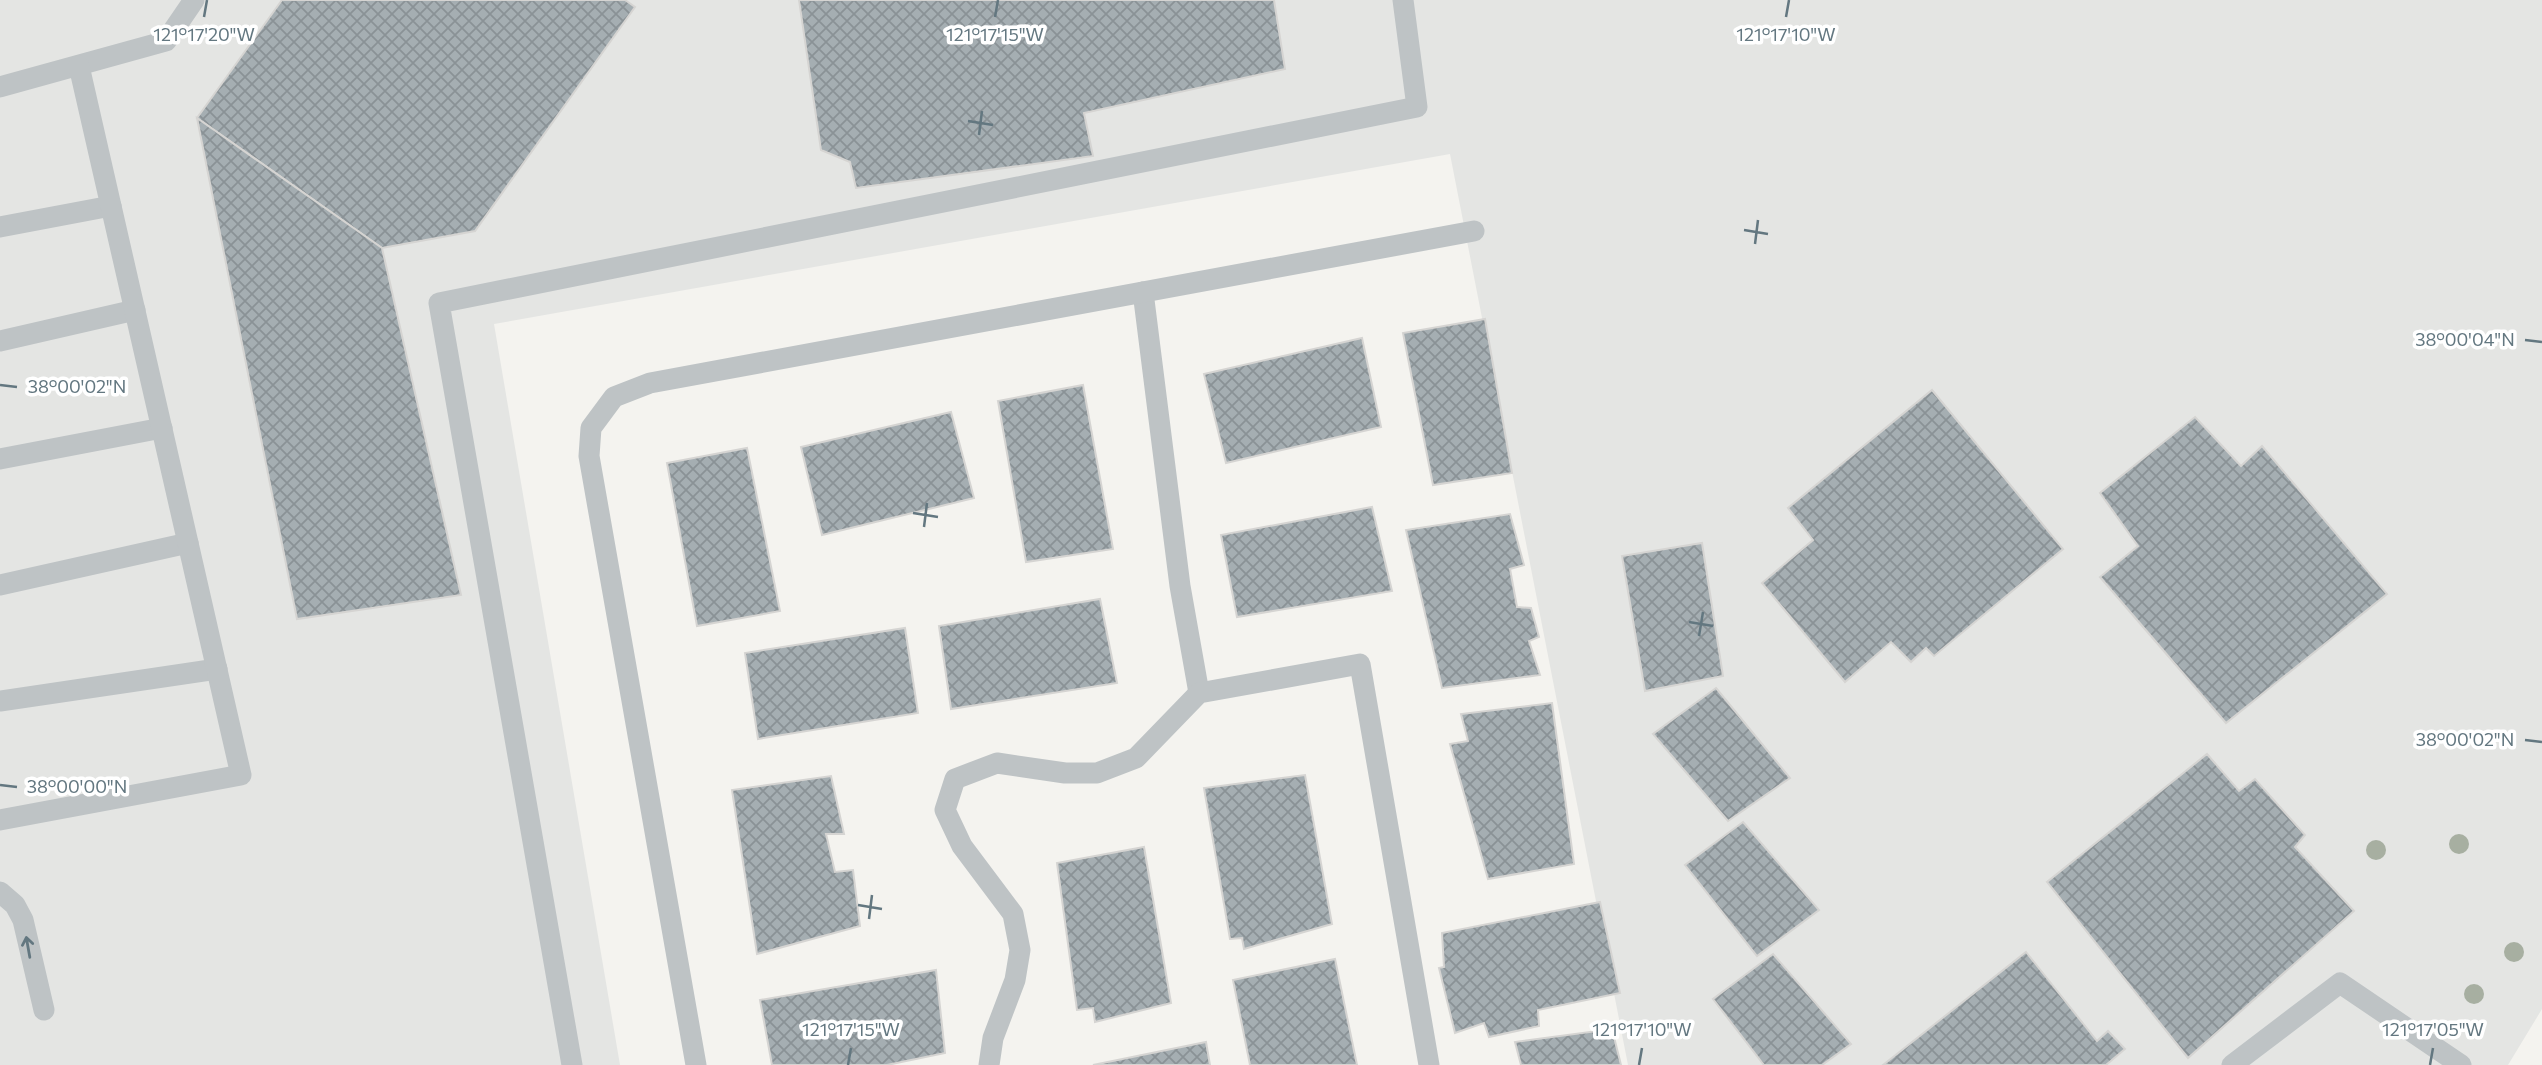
<svg xmlns="http://www.w3.org/2000/svg" width="2542" height="1065" font-family="Commissioner,sans-serif">
	<style>
		.built { fill: #e4e5e3 }
		.building { fill: url(#building-cross-hatch); stroke: #d5d4d2; stroke-width: 2 }
		.lines { fill: none; stroke-linecap: round; stroke-linejoin: round }
		.service { stroke: #bec3c5; stroke-width: 21 }
		.tree { fill: #a7afa1 }
		.oneway { stroke: #637780 }
		.ticks { fill: none; stroke: #637780; stroke-width: 2.5 }
		.ticks-label { font-size: 18px; text-anchor: middle; fill: #637780; stroke: #fff; stroke-width: 7; stroke-linejoin: round; paint-order: stroke }
	</style>
	<defs>
		<pattern id="building-cross-hatch" width="8" height="8" patternUnits="userSpaceOnUse" patternTransform="scale(1.75)"><rect width="8" height="8" fill="#a5aeb2"/><path d="M0 0l8 8M0 8l8-8" fill="none" stroke="#8a9296"/></pattern>
	</defs>
	<rect width="100%" height="100%" fill="#f4f3ef"/>
	<polygon class="built" points="0,0 2542,0 2542,1009 2508,1065 1628,1065 1450,154 494,324 620,1065 0,1065"/>
	<g class="building">
		<polygon points="282,0 625,0 635,7 475,231 382,248 197,118"/>
		<polygon points="799,0 1274,0 1285,69 1084,113 1093,156 856,188 850,162 821,150"/>
		<polygon points="197,118 382,248 461,595 297,619"/>
		<polygon points="1485,319 1512,473 1433,485 1403,333"/>
		<polygon points="1362,338 1381,427 1226,463 1204,374"/>
		<polygon points="1083,385 1113,549 1026,562 998,401"/>
		<polygon points="1932,390 2063,549 1934,656 1926,648 1911,662 1891,642 1845,682 1762,583 1813,540 1788,508"/>
		<polygon points="951,412 974,498 822,535 801,447"/>
		<polygon points="2195,417 2241,466 2262,446 2387,594 2226,723 2100,577 2138,546 2100,493"/>
		<polygon points="747,448 780,611 697,626 667,463"/>
		<polygon points="1372,507 1392,591 1237,617 1221,535"/>
		<polygon points="1510,514 1524,565 1510,569 1517,607 1531,608 1539,637 1529,641 1540,675 1442,688 1406,530"/>
		<polygon points="1702,543 1723,676 1645,691 1622,556"/>
		<polygon points="1100,599 1117,683 951,709 939,626"/>
		<polygon points="905,628 918,713 758,739 745,653"/>
		<polygon points="1716,688 1790,778 1728,821 1653,734"/>
		<polygon points="1552,703 1574,864 1488,879 1450,744 1468,741 1461,714"/>
		<polygon points="2207,754 2239,791 2255,779 2305,835 2295,847 2354,911 2188,1058 2047,882"/>
		<polygon points="1305,775 1332,924 1244,949 1242,938 1230,939 1204,788"/>
		<polygon points="831,776 844,834 826,834 835,872 853,870 860,926 757,954 732,790"/>
		<polygon points="1743,822 1819,910 1757,956 1685,865"/>
		<polygon points="1144,847 1171,1003 1095,1022 1093,1008 1077,1010 1057,863"/>
		<polygon points="1600,902 1620,993 1538,1010 1539,1026 1489,1037 1484,1023 1455,1033 1439,968 1444,967 1442,933"/>
		<polygon points="2026,952 2097,1041 2108,1031 2125,1049 2106,1065 1883,1065"/>
		<polygon points="1773,954 1851,1044 1822,1065 1764,1065 1713,999"/>
		<polygon points="1335,959 1357,1065 1250,1065 1233,980"/>
		<polygon points="936,970 945,1053 887,1065 772,1065 760,1000"/>
		<polygon points="1612,1029 1621,1065 1521,1065 1515,1042"/>
		<polygon points="1206,1042 1210,1065 1093,1065"/>
	</g>
	<g class="lines">
		<g class="service">
			<polyline points="0,87 166,41 194,0"/>
			<polyline points="0,227 111,206"/>
			<polyline points="1143,292 1180,586 1199,693"/>
			<polyline points="0,341 135,310"/>
			<polyline points="0,459 162,428"/>
			<polyline points="0,585 188,543"/>
			<polyline points="0,701 217,669"/>
			<polyline points="0,820 241,775 79,66"/>
			<polyline points="0,892 15,905 23,920 44,1010"/>
			<polyline points="572,1065 439,303 1417,107 1403,0"/>
			<polyline points="696,1065 589,456 591,428 614,397 650,383 1474,231"/>
			<polyline points="989,1065 993,1038 1015,980 1020,950 1013,914 962,846 945,810 955,779 997,763 1065,773 1097,773 1136,758 1199,693 1360,664 1429,1065"/>
			<polyline points="2232,1065 2340,983 2461,1065"/>
		</g>
	</g>
	<g class="tree">
		<circle cx="2459" cy="844" r="10"/>
		<circle cx="2376" cy="850" r="10"/>
		<circle cx="2514" cy="952" r="10"/>
		<circle cx="2474" cy="994" r="10"/>
	</g>
	<defs><path id="oneway-shaft" d="M-6 0H5M1.5-3L5.5 0L1.5 3" fill="none" stroke-width="1.6" stroke-linecap="round" stroke-linejoin="round" transform="scale(1.75)"/></defs>
	<use class="oneway" href="#oneway-shaft" transform="translate(28 947) rotate(-100)"/>
	<path class="ticks" d="M204,17l3,-17M995,17l3,-17M1786,17l3,-17M968,121l25,4M979,135l3,-24M1744,230l24,4M1755,244l3,-24M2525,340l17,2M0,385l17,2M913,513l25,4M924,527l3,-24M1689,622l24,4M1699,636l4,-24M2525,740l17,2M0,785l17,2M858,905l24,4M869,919l3,-24M848,1065l3,-17M1639,1065l3,-17M2430,1065l3,-17"/>
	<g class="ticks-label">
		<text x="204" y="41">121°17'20"W</text>
		<text x="995" y="41">121°17'15"W</text>
		<text x="1786" y="41">121°17'10"W</text>
		<text x="2465" y="346">38°00'04"N</text>
		<text x="77" y="393">38°00'02"N</text>
		<text x="2465" y="746">38°00'02"N</text>
		<text x="77" y="793">38°00'00"N</text>
		<text x="851" y="1036">121°17'15"W</text>
		<text x="1642" y="1036">121°17'10"W</text>
		<text x="2433" y="1036">121°17'05"W</text>
	</g>
</svg>
